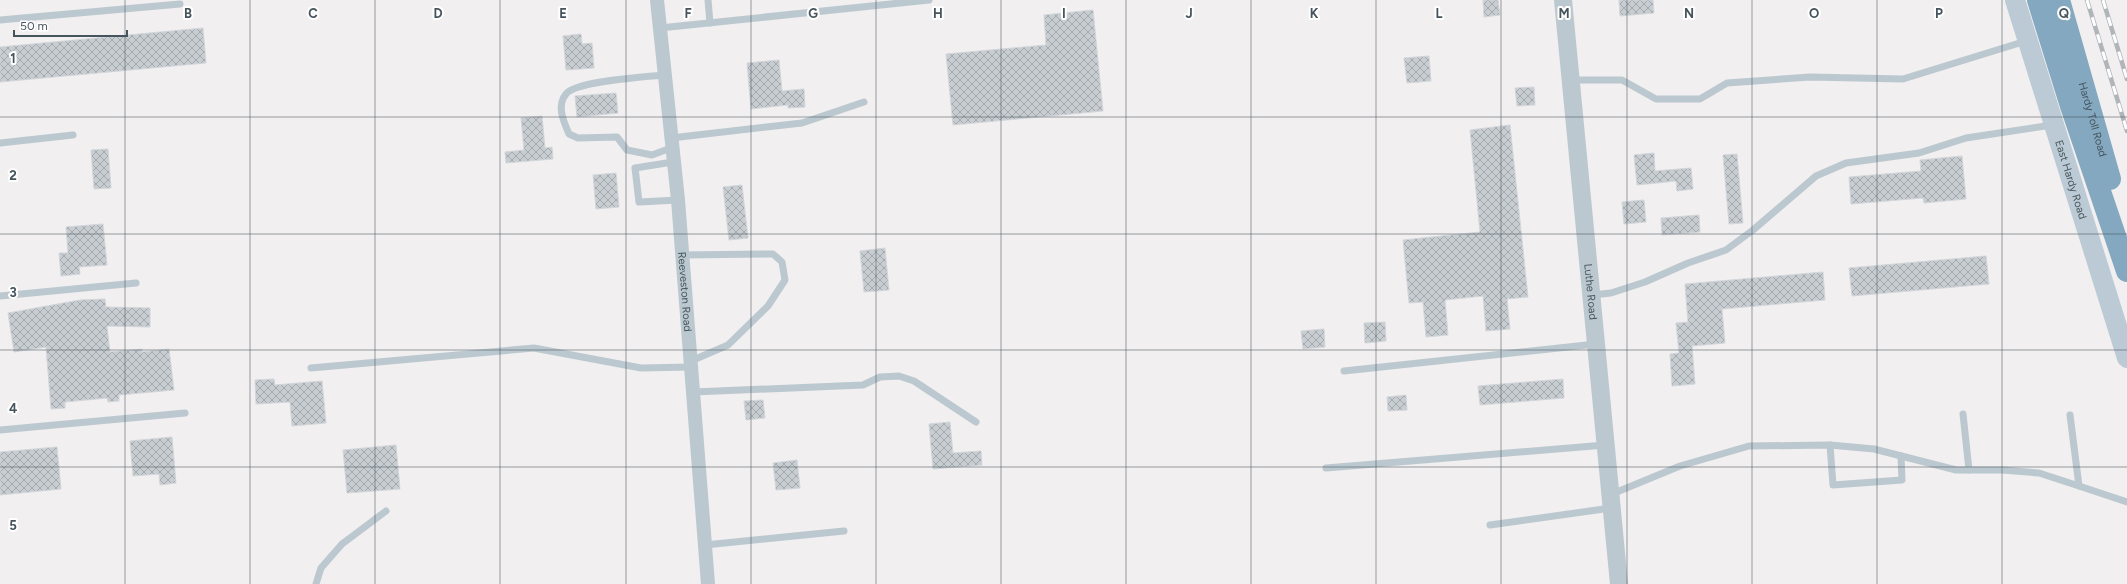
<svg xmlns="http://www.w3.org/2000/svg" width="2127" height="584" font-family="Figtree,sans-serif">
	<style>
		.building { fill: url(#building-cross-hatch); stroke: #d2d6db }
		.lines { fill: none; stroke-linecap: round; stroke-linejoin: round }
		.service { stroke: #bcc8cf; stroke-width: 7 }
		.minor { stroke: #bcc8cf; stroke-width: 14 }
		.tertiary { stroke: #bcc8cf; stroke-width: 18 }
		.secondary { stroke: #bbcad4; stroke-width: 20 }
		.motorway { stroke: #84a8c0; stroke-width: 22 }
		.rail-casing { stroke: #b0b5ba; stroke-width: 4.5 }
		.rail { stroke: #fff; stroke-width: 3; stroke-dasharray: 9; stroke-linecap: butt }
		.grid { fill: none; stroke: #46555d; stroke-width: 1; stroke-opacity: 0.55 }
		.labels { text-anchor: middle; stroke-width: 4; stroke-linejoin: round; paint-order: stroke }
		.street-label { font-size: 11px; fill: #46555d; stroke: #fff }
		.grid-label { font-size: 13px; text-anchor: middle; font-weight: bold; fill: #46555d; stroke: #fff; stroke-width: 4; stroke-linejoin: round; paint-order: stroke }
	</style>
	<defs>
		<pattern id="building-cross-hatch" width="8" height="8" patternUnits="userSpaceOnUse"><rect width="8" height="8" fill="#c8cdd2"/><path d="M0 0l8 8M0 8l8-8" fill="none" stroke="#a4a9ae"/></pattern>
	</defs>
	<rect width="100%" height="100%" fill="#f1efef"/>
	<g class="building">
		<polygon points="1483,0 1498,0 1500,15 1484,17"/>
		<polygon points="1619,0 1653,0 1654,13 1620,16"/>
		<polygon points="1093,10 1103,111 953,125 946,54 1046,45 1044,15"/>
		<polygon points="203,28 206,63 0,82 0,47"/>
		<polygon points="581,34 582,44 592,43 594,68 566,70 563,36"/>
		<polygon points="1429,56 1431,81 1407,83 1404,58"/>
		<polygon points="779,60 782,91 804,89 805,107 788,108 788,105 751,109 747,63"/>
		<polygon points="1534,87 1535,105 1517,106 1515,88"/>
		<polygon points="616,93 618,113 577,117 575,96"/>
		<polygon points="542,116 545,148 552,147 553,159 506,163 505,152 524,150 521,118"/>
		<polygon points="1510,125 1528,297 1507,299 1510,329 1486,331 1483,296 1445,300 1448,335 1426,337 1423,302 1409,303 1403,240 1480,232 1470,130"/>
		<polygon points="108,149 111,188 94,189 91,150"/>
		<polygon points="1654,153 1655,171 1691,168 1693,189 1677,191 1676,181 1637,185 1634,155"/>
		<polygon points="1737,154 1743,223 1729,224 1723,155"/>
		<polygon points="1962,156 1966,199 1924,203 1923,198 1851,204 1849,177 1921,171 1920,160"/>
		<polygon points="616,173 619,207 596,209 593,175"/>
		<polygon points="742,185 748,238 729,240 723,187"/>
		<polygon points="1644,200 1646,222 1624,224 1622,202"/>
		<polygon points="1699,215 1700,232 1662,235 1661,218"/>
		<polygon points="103,224 107,265 79,267 80,274 61,276 59,253 68,253 66,227"/>
		<polygon points="885,248 889,290 864,292 860,251"/>
		<polygon points="1986,256 1989,284 1852,296 1849,268"/>
		<polygon points="1823,272 1825,300 1722,309 1725,343 1692,346 1695,384 1672,386 1670,354 1679,353 1676,323 1688,322 1685,284"/>
		<polygon points="105,299 106,307 150,308 150,327 107,326 110,352 142,349 142,352 169,349 174,390 119,395 119,401 108,402 107,398 65,402 65,408 51,409 46,347 14,352 8,313 80,300"/>
		<polygon points="1385,322 1386,341 1365,343 1364,323"/>
		<polygon points="1324,329 1325,347 1303,349 1301,331"/>
		<polygon points="274,379 275,385 322,381 326,423 292,426 290,402 256,404 255,380"/>
		<polygon points="1563,379 1564,398 1480,405 1478,386"/>
		<polygon points="1406,395 1407,410 1388,411 1387,397"/>
		<polygon points="763,400 765,418 746,420 744,401"/>
		<polygon points="950,422 953,453 981,451 982,465 933,469 929,424"/>
		<polygon points="172,437 176,483 160,485 159,474 133,476 130,441"/>
		<polygon points="396,445 400,489 347,493 343,450"/>
		<polygon points="57,447 61,489 0,495 0,452"/>
		<polygon points="797,460 800,488 776,490 773,463"/>
	</g>
	<g class="lines">
		<g class="service">
			<polyline points="708,0 710,23"/>
			<polyline points="0,20 180,4"/>
			<polyline points="660,28 929,0"/>
			<path d="M664,75c-18,2 -88,6 -98,19 -10,12 -2,28 3,40l9,4 39,-1 10,13 25,5 19,-7"/>
			<polyline points="1571,80 1622,80 1656,99 1700,99 1727,83 1810,77 1903,79 2026,41"/>
			<polyline points="671,138 802,123 864,102"/>
			<polyline points="0,143 73,135"/>
			<polyline points="673,162 635,168 639,202 678,200"/>
			<polyline points="682,255 773,254 782,262 785,280 768,306 728,345 691,361"/>
			<polyline points="1592,295 1611,293 1645,282 1688,263 1726,250 1753,230 1816,176 1846,163 1919,153 1966,138 2052,125"/>
			<polyline points="0,296 136,283"/>
			<polyline points="311,368 534,348 641,368 691,367"/>
			<polyline points="1344,371 1596,344"/>
			<polyline points="693,392 863,385 880,377 899,376 914,381 976,422"/>
			<polyline points="1963,414 1969,470"/>
			<polyline points="2070,415 2079,486 2127,502"/>
			<polyline points="0,430 185,413"/>
			<polyline points="1830,445 1833,485 1902,480 1901,456"/>
			<polyline points="1326,468 1605,445"/>
			<polyline points="1612,494 1680,466 1749,446 1830,445 1874,449 1956,470 2002,470 2039,473 2079,486"/>
			<polyline points="1490,525 1611,508"/>
			<polyline points="705,545 844,531"/>
			<polyline points="316,584 321,568 342,544 386,511"/>
		</g>
		<path class="minor" id="s1" d="M657,0l21,200 30,384"/>
		<path class="tertiary" id="s2" d="M1563,0l56,584"/>
		<path class="secondary" id="s3" d="M2015,0l112,358"/>
		<g class="motorway">
			<polyline points="2038,0 2071,106 2127,271"/>
			<path id="s4" d="M2059,0l51,179"/>
		</g>
		<g class="rail-casing">
			<g id="rail">
				<polyline points="2087,0 2127,131"/>
				<polyline points="2103,0 2127,79"/>
			</g>
		</g>
		<use href="#rail" class="rail"/>
	</g>
	<path class="grid" d="M125,0v584M250,0v584M375,0v584M500,0v584M626,0v584M751,0v584M876,0v584M1001,0v584M1126,0v584M1251,0v584M1376,0v584M1501,0v584M1627,0v584M1752,0v584M1877,0v584M2002,0v584M0,117h2127M0,234h2127M0,350h2127M0,467h2127"/>
	<g class="labels">
		<g class="street-label">
			<text dy="4" stroke="none"><textPath href="#s4" startOffset="124">Hardy Toll Road</textPath></text>
			<text dy="4" stroke="none"><textPath href="#s3" startOffset="188">East Hardy Road</textPath></text>
			<text dy="4" stroke="none"><textPath href="#s1" startOffset="293">Reeveston Road</textPath></text>
			<text dy="4" stroke="none"><textPath href="#s2" startOffset="293">Luthe Road</textPath></text>
		</g>
	</g>
	<g class="grid-label">
		<text x="188" y="18">B</text>
		<text x="313" y="18">C</text>
		<text x="438" y="18">D</text>
		<text x="563" y="18">E</text>
		<text x="688" y="18">F</text>
		<text x="813" y="18">G</text>
		<text x="938" y="18">H</text>
		<text x="1064" y="18">I</text>
		<text x="1189" y="18">J</text>
		<text x="1314" y="18">K</text>
		<text x="1439" y="18">L</text>
		<text x="1564" y="18">M</text>
		<text x="1689" y="18">N</text>
		<text x="1814" y="18">O</text>
		<text x="1939" y="18">P</text>
		<text x="2064" y="18">Q</text>
		<text x="13" y="63">1</text>
		<text x="13" y="180">2</text>
		<text x="13" y="297">3</text>
		<text x="13" y="413">4</text>
		<text x="13" y="530">5</text>
	</g>
	<path d="M14 30v6h113v-6" fill="none" stroke="#46555d" stroke-width="2"/>
	<text x="20" y="30" font-size="12" fill="#46555d" stroke="#ffffff" stroke-width="3" paint-order="stroke">50 m</text>
</svg>
